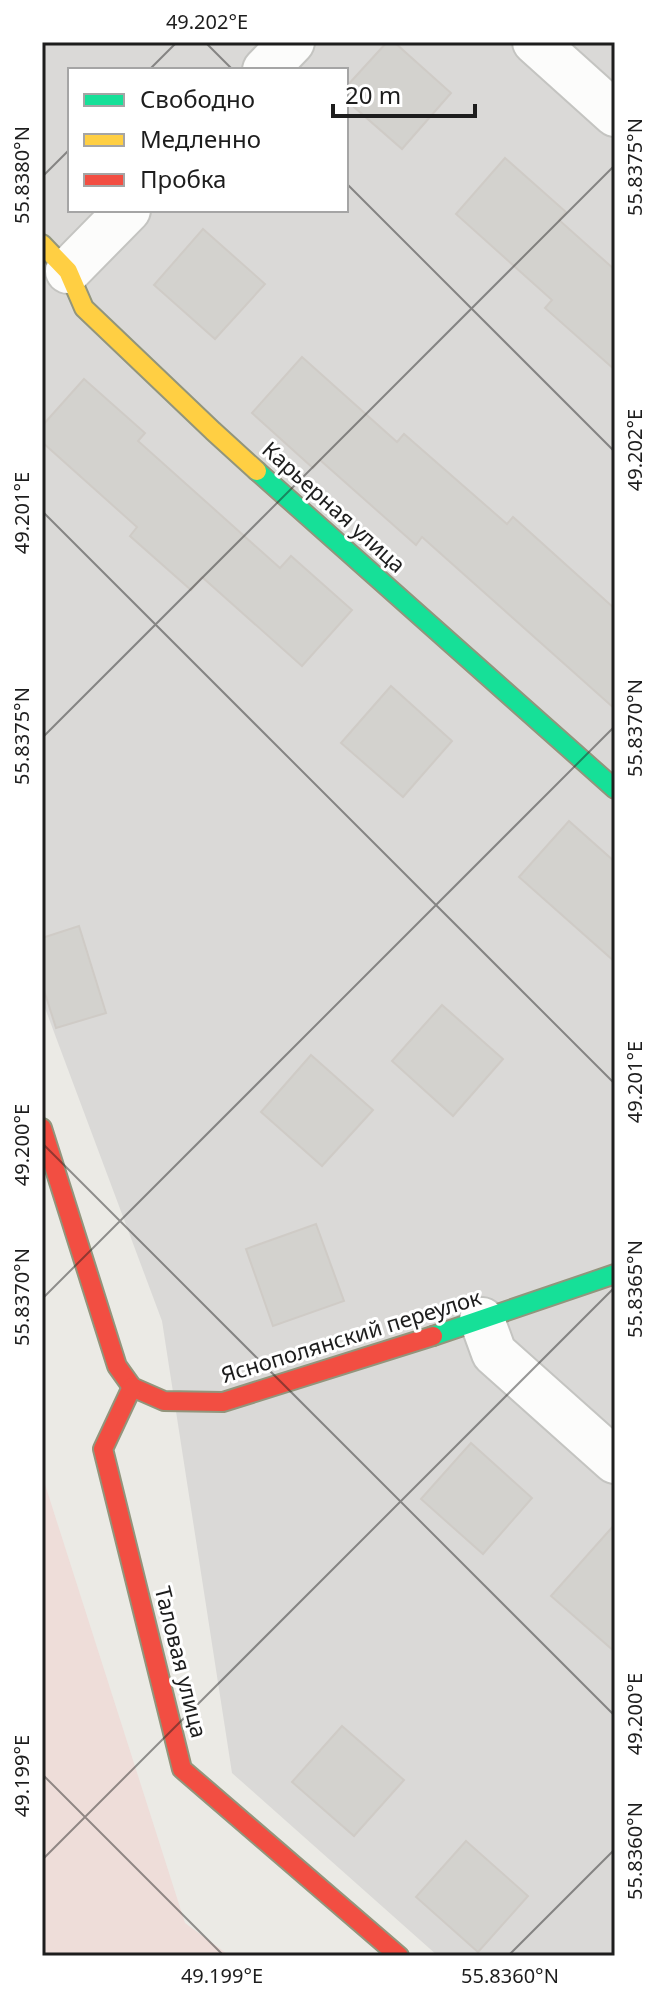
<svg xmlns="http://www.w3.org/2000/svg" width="657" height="1998" font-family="'Noto Sans',sans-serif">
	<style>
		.residential { fill: #dad9d7; fill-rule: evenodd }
		.commercial { fill: #eeddd9 }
		.building { fill: #d3d2ce; stroke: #cfcbc6; stroke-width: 2 }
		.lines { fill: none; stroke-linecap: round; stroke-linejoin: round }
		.street-casing { stroke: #c4c4c1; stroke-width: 48 }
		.fast-casing { stroke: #92957c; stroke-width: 22 }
		.slow-casing { stroke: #92957c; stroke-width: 22 }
		.jam-casing { stroke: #92957c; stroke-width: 22 }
		.street { stroke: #fcfcfb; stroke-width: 44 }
		.fast { stroke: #16e098; stroke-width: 18 }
		.slow { stroke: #ffcf43; stroke-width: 18 }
		.jam { stroke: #f24e42; stroke-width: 18 }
		.ticks { fill: none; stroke: #1d1d1d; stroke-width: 2; stroke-opacity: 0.45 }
		.labels { text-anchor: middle; stroke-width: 6; stroke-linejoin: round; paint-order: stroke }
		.street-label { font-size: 22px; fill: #1d1d1d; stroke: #fff }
		.neatline { fill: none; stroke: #1d1d1d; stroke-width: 3 }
		.ticks-label { font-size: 20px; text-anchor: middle; fill: #1d1d1d }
	</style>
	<rect width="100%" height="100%" fill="#ebeae5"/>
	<path class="residential" d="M42,42h573v1914h-177l-206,-183 -70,-452 -120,-321zM70,70h276v140h-276z"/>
	<polygon class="commercial" points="42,1475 185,1923 230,1956 42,1956"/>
	<g class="building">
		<polygon points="387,42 394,42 451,93 402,149 346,100 346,87"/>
		<polygon points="505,158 566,212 559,220 615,270 615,370 545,308 552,300 456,214"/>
		<polygon points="203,229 265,284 215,339 154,285"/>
		<polygon points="302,357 397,442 404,434 507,524 513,517 615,609 615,709 422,537 416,545 320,460 313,468 252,413"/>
		<polygon points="84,379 145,433 138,441 280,568 291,556 352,610 302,666 202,577 191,590 130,536 137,527 42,442 42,426"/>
		<polygon points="391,686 452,741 403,797 341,743"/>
		<polygon points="569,821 615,862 615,962 519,877"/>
		<polygon points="79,926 106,1013 56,1028 42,984 42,938"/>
		<polygon points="442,1005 503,1059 453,1116 392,1061"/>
		<polygon points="311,1055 373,1110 322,1166 261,1112"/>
		<polygon points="316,1224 344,1301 273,1326 246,1249"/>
		<polygon points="471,1443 532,1498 483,1554 421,1499"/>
		<polygon points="615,1524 615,1652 551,1596"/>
		<polygon points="342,1726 404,1780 354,1836 292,1782"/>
		<polygon points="466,1841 528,1896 478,1952 416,1897"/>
	</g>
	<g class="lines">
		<g class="street-casing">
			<g id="street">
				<polyline points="535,42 615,114"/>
				<polyline points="265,70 292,42"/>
				<polyline points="68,271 128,210"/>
				<polyline points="482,1320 494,1353 615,1461"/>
			</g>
		</g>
		<g class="fast-casing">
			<g id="fast">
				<polyline points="257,471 615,789"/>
				<polyline points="433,1336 615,1274"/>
			</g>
		</g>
		<g class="slow-casing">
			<polyline id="slow" points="42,244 68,271 84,308 213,431 257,471"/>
		</g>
		<g class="jam-casing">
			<g id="jam">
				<polyline points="42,1128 117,1366 132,1387 164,1401 223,1402 433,1336"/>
				<polyline points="132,1387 103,1449 182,1769 399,1956"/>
			</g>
		</g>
		<use href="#street" class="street"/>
		<use href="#fast" class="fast"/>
		<use href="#slow" class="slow"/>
		<use href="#jam" class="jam"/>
	</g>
	<path class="ticks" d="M205,42l28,28M149,70l28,-28M42,177l28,-28M346,183l269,269M42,511l573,573M42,738l573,-573M42,1143l573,573M42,1299l573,-573M42,1774l182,182M42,1860l573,-573M508,1956l107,-107"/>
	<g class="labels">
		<g class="street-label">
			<text transform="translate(334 507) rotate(42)" y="8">Карьерная улица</text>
			<text transform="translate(351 1336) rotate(-17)" y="8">Яснополянский переулок</text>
			<text transform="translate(181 1662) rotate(76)" y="8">Таловая улица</text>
		</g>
	</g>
	<rect width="657" height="1998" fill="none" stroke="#ffffff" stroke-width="88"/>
	<rect x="68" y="68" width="280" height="144" fill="#ffffff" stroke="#a5a5a5" stroke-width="2"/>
	<rect x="84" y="94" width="40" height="12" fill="#16e098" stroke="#a5a5a5" stroke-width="2"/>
	<text x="140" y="108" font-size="24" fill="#1d1d1d">Свободно</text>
	<rect x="84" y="134" width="40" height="12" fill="#ffcf43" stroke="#a5a5a5" stroke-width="2"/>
	<text x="140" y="148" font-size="24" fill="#1d1d1d">Медленно</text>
	<rect x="84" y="174" width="40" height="12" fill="#f24e42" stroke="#a5a5a5" stroke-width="2"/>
	<text x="140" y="188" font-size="24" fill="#1d1d1d">Пробка</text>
	<path d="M333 104v12h142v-12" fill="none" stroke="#1d1d1d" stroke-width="4"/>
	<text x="345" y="104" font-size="24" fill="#1d1d1d" stroke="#ffffff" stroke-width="6" paint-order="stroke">20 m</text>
	<rect x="44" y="44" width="569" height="1910" class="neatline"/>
	<g class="ticks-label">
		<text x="207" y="29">49.202°E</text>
		<text transform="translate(635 167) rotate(-90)" y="7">55.8375°N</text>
		<text transform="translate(22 175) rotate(-90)" y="7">55.8380°N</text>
		<text transform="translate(635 450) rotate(-90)" y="7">49.202°E</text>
		<text transform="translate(22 513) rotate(-90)" y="7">49.201°E</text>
		<text transform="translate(635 728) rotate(-90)" y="7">55.8370°N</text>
		<text transform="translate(22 736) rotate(-90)" y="7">55.8375°N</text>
		<text transform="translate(635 1082) rotate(-90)" y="7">49.201°E</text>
		<text transform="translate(22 1145) rotate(-90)" y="7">49.200°E</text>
		<text transform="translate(635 1289) rotate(-90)" y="7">55.8365°N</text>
		<text transform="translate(22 1297) rotate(-90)" y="7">55.8370°N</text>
		<text transform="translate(635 1714) rotate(-90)" y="7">49.200°E</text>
		<text transform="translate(22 1776) rotate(-90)" y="7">49.199°E</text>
		<text transform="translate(635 1851) rotate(-90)" y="7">55.8360°N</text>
		<text x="222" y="1983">49.199°E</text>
		<text x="510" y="1983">55.8360°N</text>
	</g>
</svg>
